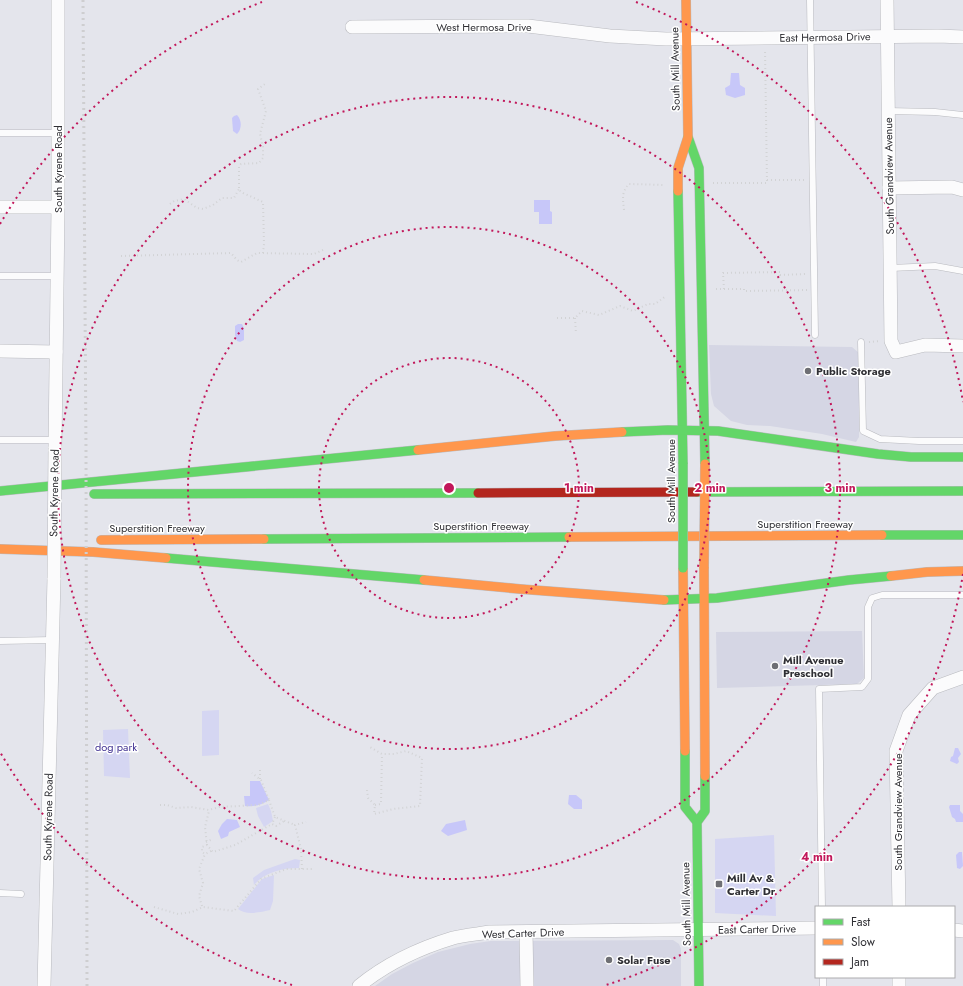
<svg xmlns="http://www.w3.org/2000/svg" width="963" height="986" font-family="Jost,sans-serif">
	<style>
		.built { fill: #d5d6e4 }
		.green { fill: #d5d6f2 }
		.water { fill: #c7c7f9 }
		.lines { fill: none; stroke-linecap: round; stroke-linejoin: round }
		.lane-casing { stroke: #b9babf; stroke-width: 7 }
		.street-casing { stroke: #b9babf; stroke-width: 14 }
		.fast-casing { stroke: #b9babf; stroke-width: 10 }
		.slow-casing { stroke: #b9babf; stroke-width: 10 }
		.jam-casing { stroke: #b9babf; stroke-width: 10 }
		.path { stroke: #d2d3d5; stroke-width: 2; stroke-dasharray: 1 3; stroke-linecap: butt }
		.lane { stroke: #fbfbfc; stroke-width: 6 }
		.street { stroke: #fbfbfc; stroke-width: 13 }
		.fast { stroke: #63d668; stroke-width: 9 }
		.slow { stroke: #ff974d; stroke-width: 9 }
		.jam { stroke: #b3261e; stroke-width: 9 }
		.rail { stroke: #ceced0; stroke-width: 3; stroke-dasharray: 2 4; stroke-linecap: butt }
		.street-bridge-casing { stroke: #b9babf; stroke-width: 14; stroke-linecap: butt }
		.fast-bridge-casing { stroke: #b9babf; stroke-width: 10; stroke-linecap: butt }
		.slow-bridge-casing { stroke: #b9babf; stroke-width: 10; stroke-linecap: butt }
		.street-bridge { stroke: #fbfbfc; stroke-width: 13 }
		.fast-bridge { stroke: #63d668; stroke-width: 9 }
		.slow-bridge { stroke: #ff974d; stroke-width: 9 }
		.ring { fill: none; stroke: #c2185b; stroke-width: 2; stroke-dasharray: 2 4 }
		.poi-dot { fill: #6e6f74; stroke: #fff; stroke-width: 1.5 }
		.labels { text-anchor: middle; stroke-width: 3; stroke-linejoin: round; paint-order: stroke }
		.street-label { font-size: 11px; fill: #2f2f34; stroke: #fff }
		.poi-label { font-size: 11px; font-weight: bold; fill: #2f2f34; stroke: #fff; text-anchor: start }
		.park-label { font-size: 11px; fill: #413292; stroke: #fff }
		.centre { fill: #c2185b; stroke: #fff; stroke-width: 2 }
		.ring-label { font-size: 12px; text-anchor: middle; font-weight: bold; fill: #c2185b; stroke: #fff; stroke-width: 3; stroke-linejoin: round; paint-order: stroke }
	</style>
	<rect width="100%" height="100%" fill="#e4e5ec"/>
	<g class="built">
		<polygon points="709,345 852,347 859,353 859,437 856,442 822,434 770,426 747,425 731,421 714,406 711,394"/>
		<polygon points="862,631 864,678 857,684 717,688 716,632"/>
		<polygon points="673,940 679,944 681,949 681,986 375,986 392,974 413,963 438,952 470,944 491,941"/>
	</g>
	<g class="green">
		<polygon points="219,710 219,755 202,756 202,711"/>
		<polygon points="128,729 130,778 104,776 103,730"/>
		<polygon points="268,804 271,811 273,821 264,827 258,816 256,808"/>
		<polygon points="774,835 776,916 715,913 715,839"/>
		<path d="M295,859l5,1 -1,8c-17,0 -34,4 -45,17l-1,-7 11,-8z"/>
		<path d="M274,875l-1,26 -3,9c-9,2 -24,6 -32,-1l24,-30z"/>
	</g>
	<g class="water">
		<polygon points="731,73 739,73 740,85 745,88 745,95 735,98 726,95 725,88 730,85"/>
		<path d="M237,115c5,5 5,14 0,19l-4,-3 -1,-13 2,-2z"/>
		<polygon points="534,200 550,200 550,211 552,212 552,224 539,224 539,212 534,212"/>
		<polygon points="238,324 242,324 244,328 244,340 240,342 237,341 235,335 235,326"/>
		<polygon points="955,748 958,748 961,754 958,758 959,762 957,764 950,761 951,757 953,756"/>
		<path d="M250,781h10l9,19c-8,5 -15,7 -24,6l-1,-10h6z"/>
		<polygon points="569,795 576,795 582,800 582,809 574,809 568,804"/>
		<polygon points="950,805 960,805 960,811 963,814 963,822 956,822 955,819 952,817 949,807"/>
		<polygon points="227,819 237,820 240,827 229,832 228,836 221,839 218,831 222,824"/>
		<polygon points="465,820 467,830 448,836 441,831 446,824"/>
		<polygon points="959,852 962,852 963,866 960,869 957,868 956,855"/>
	</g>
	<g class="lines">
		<g class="lane-casing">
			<g id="lane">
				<polyline points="810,0 815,335"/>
				<polyline points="888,111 935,112 963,115"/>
				<polyline points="0,133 58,133"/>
				<polyline points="891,268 935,266 963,271"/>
				<polyline points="0,276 57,276"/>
				<polyline points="861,342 863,431 880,439 919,441 963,441"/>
				<polyline points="0,440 55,440"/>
				<polyline points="0,641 52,640"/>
				<polyline points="0,893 21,894"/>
				<polyline points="822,907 819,689 862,687 868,679 868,607 872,598 882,595 963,595"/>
				<polyline points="823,977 823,986"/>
			</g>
		</g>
		<g class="street-casing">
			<g id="street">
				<polyline points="887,0 891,341 896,352 925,345 963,346"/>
				<polyline points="352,27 528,26 610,36 666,39 938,36 963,37"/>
				<polyline points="889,188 952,187 963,190"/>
				<polyline points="0,207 58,207"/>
				<polyline points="0,351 56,352"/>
				<polyline points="55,448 58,207 58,0"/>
				<polyline points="899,907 896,751 909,715 933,688 963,677"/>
				<polyline points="954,930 963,931"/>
				<polyline points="526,932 527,986"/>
				<polyline points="899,977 899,986"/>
				<polyline points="44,986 54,578"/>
				<path d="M359,986c27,-22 61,-38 94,-48 12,-3 25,-4 37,-6l326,-4"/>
			</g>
		</g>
		<g class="fast-casing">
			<g id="fast">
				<polyline points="688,137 699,168 705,464"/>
				<polyline points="678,191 683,464"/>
				<polyline points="622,432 668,430 718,431 878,454 911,457 963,457"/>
				<polyline points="0,491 418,450"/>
				<polyline points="697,492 963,491"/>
				<polyline points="94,494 478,493"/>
				<polyline points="882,535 963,535"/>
				<polyline points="264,539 569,537"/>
				<polyline points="166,558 424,580"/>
				<polyline points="664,600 717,598 849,580 891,576"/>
				<polyline points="685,751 685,807 697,822"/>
				<polyline points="699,986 697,822 705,811 705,776"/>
			</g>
		</g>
		<g class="slow-casing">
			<g id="slow">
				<polyline points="678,191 678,168 688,137 686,0"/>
				<polyline points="418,450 555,436 622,432"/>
				<polyline points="569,537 882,535"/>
				<polyline points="101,540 264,539"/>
				<polyline points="0,549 93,552 166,558"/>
				<polyline points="704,567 705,776"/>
				<polyline points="683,568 685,751"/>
				<polyline points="891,576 927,572 963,571"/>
				<polyline points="424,580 520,589 664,600"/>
			</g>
		</g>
		<g class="jam-casing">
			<polyline id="jam" points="478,493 697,492"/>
		</g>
		<g class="path">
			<polyline points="767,180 806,180"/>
			<polyline points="713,183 767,183 765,49"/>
			<polyline points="170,204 174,201 184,199 197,208 203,209 213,205 222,198 234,198 239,189"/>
			<path d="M624,210c-1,-10 -3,-18 5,-26l36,1"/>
			<polyline points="263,253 264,244 263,202 243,193 239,190 239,166 241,164 259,163 263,158 263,147 260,134 266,111 258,89 265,84"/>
			<polyline points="121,256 231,253 237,260 241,262 257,253 314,254 325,249"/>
			<polyline points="716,289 744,289 744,291 807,290"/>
			<polyline points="724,289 723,273 780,272 780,275 806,274"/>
			<polyline points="557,318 575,318 582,311 599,315 620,306 633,311 648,304 655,304 666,296"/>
			<polyline points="575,318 576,334"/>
			<polyline points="869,342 880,341"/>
			<polyline points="260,779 260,767"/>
			<polyline points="367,790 368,798 375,805 374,814 393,809 420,806 422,758 406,751 394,754 382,754 368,746"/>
			<polyline points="269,800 275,817 295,825"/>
			<polyline points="160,805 167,805 176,808 191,807 209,810 219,807 258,805 269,800 261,780 252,773"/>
			<polyline points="375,805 381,804 382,754"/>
			<polyline points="275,817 272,824 276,826 284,821"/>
			<polyline points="206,842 213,839"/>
			<polyline points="207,845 205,827 209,811"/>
			<polyline points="211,851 205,854 202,852 202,847 207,845 213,852 235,845 272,824"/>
			<polyline points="302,869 301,849 295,825 306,822"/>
			<polyline points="202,906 199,896 203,883 199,869 205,854"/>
			<polyline points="154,907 178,914 192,912 203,907 234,911 261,879 286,869 313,869"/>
		</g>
		<use href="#lane" class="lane"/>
		<use href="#street" class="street"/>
		<use href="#fast" class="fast"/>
		<use href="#slow" class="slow"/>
		<use href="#jam" class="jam"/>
		<polyline class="rail" points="83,0 86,453 87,986"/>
		<g class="street-bridge-casing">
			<polyline id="street-bridge" points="54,578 55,448"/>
		</g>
		<g class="fast-bridge-casing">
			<polyline id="fast-bridge" points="683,464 683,568"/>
		</g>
		<g class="slow-bridge-casing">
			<polyline id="slow-bridge" points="704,567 705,464"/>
		</g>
		<use href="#street-bridge" class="street-bridge"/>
		<use href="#fast-bridge" class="fast-bridge"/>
		<use href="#slow-bridge" class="slow-bridge"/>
	</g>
	<g class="ring">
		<circle cx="449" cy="488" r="130"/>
		<circle cx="449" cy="488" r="261"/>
		<circle cx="449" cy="488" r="391"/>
		<path d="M963 574A521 521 0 0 1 606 985M292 985A521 521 0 0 1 0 752M0 224A521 521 0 0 1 262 2M636 2A521 521 0 0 1 963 402"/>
	</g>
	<g class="poi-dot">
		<circle cx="808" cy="371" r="4"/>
		<circle cx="775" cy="666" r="4"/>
		<rect x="715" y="880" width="8" height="8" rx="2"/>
		<circle cx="609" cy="960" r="4"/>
	</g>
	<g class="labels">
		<g class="street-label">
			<text x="484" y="31">West Hermosa Drive</text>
			<text transform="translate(825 37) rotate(-1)" y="4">East Hermosa Drive</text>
			<text transform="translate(675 69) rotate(-91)" y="4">South Mill Avenue</text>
			<text transform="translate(58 169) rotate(-90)" y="4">South Kyrene Road</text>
			<text transform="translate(889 176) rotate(-91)" y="4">South Grandview Avenue</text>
			<text transform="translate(671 481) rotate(-90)" y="4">South Mill Avenue</text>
			<text transform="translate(54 493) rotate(-89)" y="4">South Kyrene Road</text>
			<text x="805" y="528">Superstition Freeway</text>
			<text x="481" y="530">Superstition Freeway</text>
			<text x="157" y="532">Superstition Freeway</text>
			<text transform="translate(898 812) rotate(-90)" y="4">South Grandview Avenue</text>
			<text transform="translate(48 817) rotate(-89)" y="4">South Kyrene Road</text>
			<text transform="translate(686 904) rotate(-91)" y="4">South Mill Avenue</text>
			<text transform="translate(757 929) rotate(-1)" y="4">East Carter Drive</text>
			<text transform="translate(523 933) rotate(-2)" y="4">West Carter Drive</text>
		</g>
		<g class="poi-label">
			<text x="816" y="375">Public Storage</text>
			<text x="783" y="664">Mill Avenue<tspan x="783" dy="13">Preschool</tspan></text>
			<text x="727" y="882">Mill Av &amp;<tspan x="727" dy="13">Carter Dr</tspan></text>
			<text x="617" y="964">Solar Fuse</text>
		</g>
		<g class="park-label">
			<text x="116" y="751">dog park</text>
		</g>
	</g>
	<circle cx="449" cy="488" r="6" class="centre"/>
	<g class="ring-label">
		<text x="579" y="492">1 min</text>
		<text x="710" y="492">2 min</text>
		<text x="840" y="492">3 min</text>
		<text x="817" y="861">4 min</text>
	</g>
	<rect x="815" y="906" width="140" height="72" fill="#ffffff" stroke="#acacae"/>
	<rect x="823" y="919" width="20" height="6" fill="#63d668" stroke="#acacae"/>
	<text x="851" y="926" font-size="12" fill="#2f2f34">Fast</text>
	<rect x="823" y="939" width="20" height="6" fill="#ff974d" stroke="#acacae"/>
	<text x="851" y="946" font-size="12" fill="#2f2f34">Slow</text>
	<rect x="823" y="959" width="20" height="6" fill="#b3261e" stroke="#acacae"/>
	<text x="851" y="966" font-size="12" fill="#2f2f34">Jam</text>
</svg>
